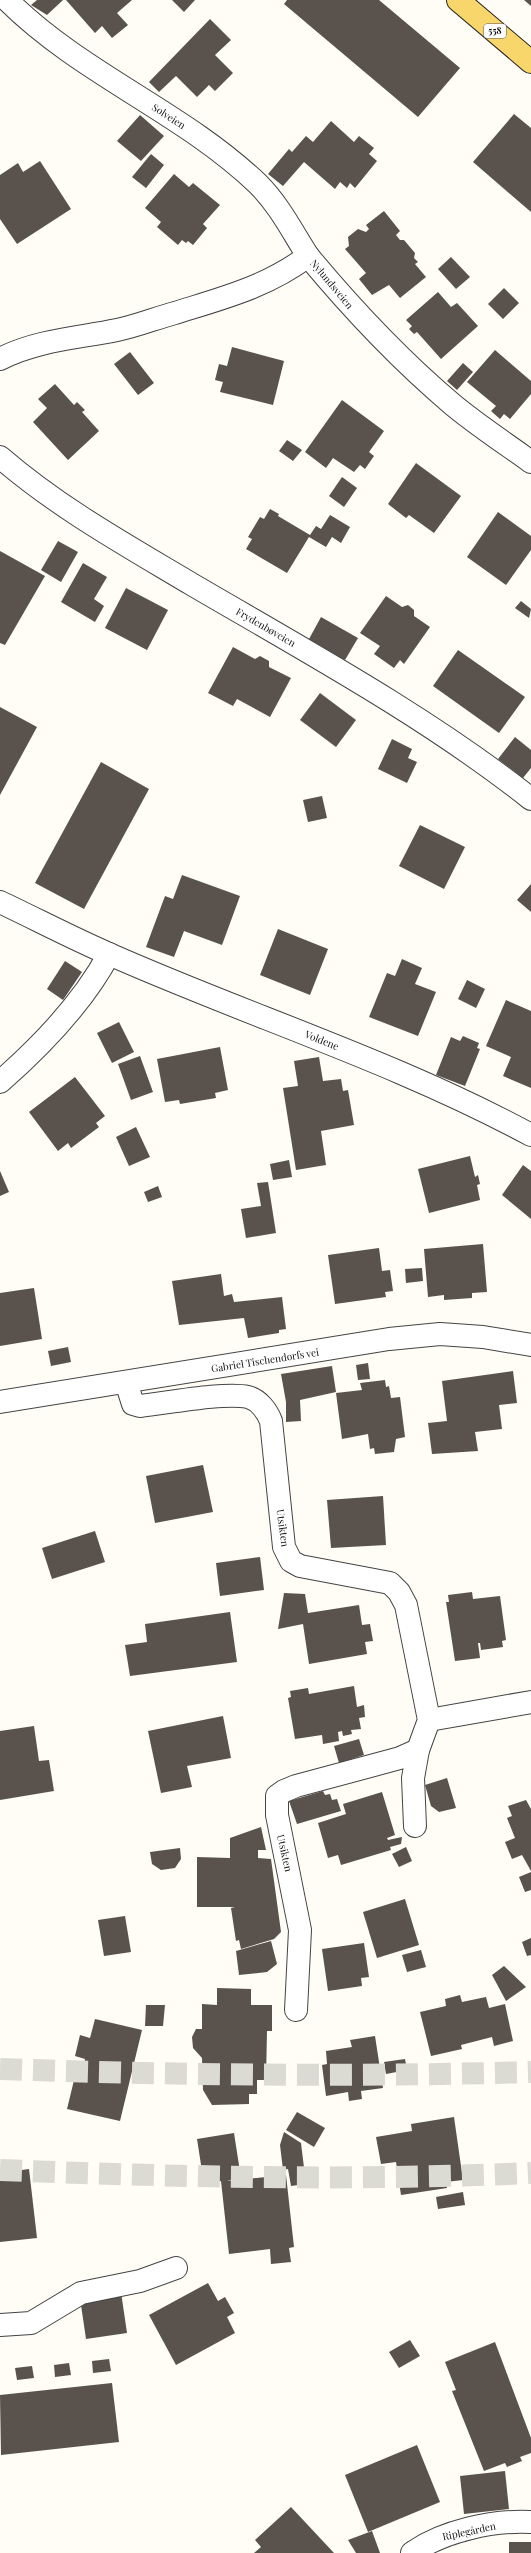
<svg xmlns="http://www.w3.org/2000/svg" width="531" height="2553" font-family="'Playfair Display',serif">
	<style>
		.building { fill: #5a524d }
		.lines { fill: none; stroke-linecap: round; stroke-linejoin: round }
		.highway-tunnel { stroke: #dbdad3; stroke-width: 22; stroke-dasharray: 22 11; stroke-linecap: butt }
		.minor-casing { stroke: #444; stroke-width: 24 }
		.major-casing { stroke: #222; stroke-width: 24 }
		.minor { stroke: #fff; stroke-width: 22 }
		.major { stroke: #f9d66b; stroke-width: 22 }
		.labels { text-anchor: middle; stroke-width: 4; stroke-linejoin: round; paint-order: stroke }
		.shield { fill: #fff; stroke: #585858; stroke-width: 1 }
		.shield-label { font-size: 9px; font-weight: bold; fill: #111 }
		.street-label { font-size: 10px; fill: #111; stroke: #fff }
	</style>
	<rect width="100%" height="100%" fill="#fffdf5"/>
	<g class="building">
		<polygon points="37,0 63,0 47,15 31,5"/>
		<polygon points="66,0 132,0 117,13 128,25 112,38 102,26 95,33"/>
		<polygon points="172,0 195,0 184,12"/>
		<polygon points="287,0 379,0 460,68 418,117 284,4"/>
		<polygon points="524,0 531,0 531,6"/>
		<polygon points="210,19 231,40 215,55 233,73 215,91 209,85 197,97 176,76 159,92 149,82"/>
		<polygon points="514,114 531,128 531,212 473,162"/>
		<polygon points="140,115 164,136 141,161 117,141"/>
		<polygon points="331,121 354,142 359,136 374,148 369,154 377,161 355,188 350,183 347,188 340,182 335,189 304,162 283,186 268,174 289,149 292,152 306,136 313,142"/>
		<polygon points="151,154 164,165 146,188 132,177"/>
		<polygon points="40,161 71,209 17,244 0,219 0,175 18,163 23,172"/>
		<polygon points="174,174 189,187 193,183 220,205 203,224 207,228 193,245 188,241 186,243 182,240 178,245 157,227 161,222 145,208"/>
		<polygon points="384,211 400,231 396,235 400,240 404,240 415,253 414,258 418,262 415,264 426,277 400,298 389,285 372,295 359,279 366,273 345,249 349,246 348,237 358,229 366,232 369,229 366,225"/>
		<polygon points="451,257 470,277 456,289 438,269"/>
		<polygon points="504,288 519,303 503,319 488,304"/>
		<polygon points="438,292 451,307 457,303 478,326 441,359 417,332 414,334 409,329 412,326 406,320"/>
		<polygon points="232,347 284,361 273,405 220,392 223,382 215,380 219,364 227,366"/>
		<polygon points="495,350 531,381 531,394 510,419 504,414 500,419 491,411 496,406 467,382"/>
		<polygon points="130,352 154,383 138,395 114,364"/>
		<polygon points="463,363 473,372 457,390 447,381"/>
		<polygon points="55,384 74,405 77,402 85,410 82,412 99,431 68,460 33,422 47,408 38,399"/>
		<polygon points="342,400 384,431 369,452 374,456 365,469 360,465 354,472 333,458 326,468 305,452"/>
		<polygon points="287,440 302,450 293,461 279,451"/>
		<polygon points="416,463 461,496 434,533 409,515 406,518 388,504"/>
		<polygon points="342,477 357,488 344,507 329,496"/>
		<polygon points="270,509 279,514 278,516 310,535 316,526 321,529 330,515 350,527 341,543 332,537 326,547 309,537 287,573 246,549 252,539 248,537 260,517 264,519"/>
		<polygon points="498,512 531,536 531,550 506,585 467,557"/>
		<polygon points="58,541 78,552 61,582 41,570"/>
		<polygon points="0,551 45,576 5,645 0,643"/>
		<polygon points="83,563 107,577 94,599 104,606 95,622 61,602"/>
		<polygon points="126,588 168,610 147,650 105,628"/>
		<polygon points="386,596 402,607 408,605 414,610 414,616 430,627 404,664 400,660 394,668 374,654 380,646 360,633"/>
		<polygon points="521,601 531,609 529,618 515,608"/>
		<polygon points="321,617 358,638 345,660 309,639"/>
		<polygon points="233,647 255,659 260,656 269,661 269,667 291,678 270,717 237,699 233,706 208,693"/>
		<polygon points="458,650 525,697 499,733 433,686"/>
		<polygon points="320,693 356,720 336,747 300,720"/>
		<polygon points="0,707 37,727 0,795"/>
		<polygon points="515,737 531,750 531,768 523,778 498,759"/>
		<polygon points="392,739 412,749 408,758 417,762 407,783 378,769"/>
		<polygon points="101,762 149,789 84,909 35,883"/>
		<polygon points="322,796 327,818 308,822 303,800"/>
		<polygon points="420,825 465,847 444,889 399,866"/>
		<polygon points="182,875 240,896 222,945 184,931 174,957 146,947 165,896 173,899"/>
		<polygon points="531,884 531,912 517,900"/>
		<polygon points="278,929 328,949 310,995 260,975"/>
		<polygon points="402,959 422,968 415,984 436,992 418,1036 369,1017 387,973 395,976"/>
		<polygon points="65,961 82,972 63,1000 47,989"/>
		<polygon points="467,980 485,989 476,1008 458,999"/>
		<polygon points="506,1000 531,1011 531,1088 503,1076 511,1057 486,1046"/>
		<polygon points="119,1022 134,1052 112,1063 97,1033"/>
		<polygon points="463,1036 479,1043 477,1048 480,1049 465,1086 436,1075 451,1037 460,1041"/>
		<polygon points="220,1047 228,1090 215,1093 216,1098 180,1104 179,1100 165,1102 157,1059"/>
		<polygon points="140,1056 153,1092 131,1100 118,1064"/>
		<polygon points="319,1057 323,1081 341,1079 343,1091 348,1090 354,1125 321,1131 326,1165 296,1170 283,1088 298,1086 294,1061"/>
		<polygon points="75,1077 105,1116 96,1123 99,1127 71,1148 68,1143 58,1151 29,1112"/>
		<polygon points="136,1127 150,1157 129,1166 116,1137"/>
		<polygon points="470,1156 475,1177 478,1175 480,1184 477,1185 480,1200 429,1213 418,1169"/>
		<polygon points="289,1160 292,1177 273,1180 270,1164"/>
		<polygon points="523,1165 531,1171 531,1219 502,1195"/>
		<polygon points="0,1171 9,1192 0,1196"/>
		<polygon points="268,1182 276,1233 246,1238 241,1209 261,1206 257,1183"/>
		<polygon points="158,1186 162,1197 148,1202 144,1192"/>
		<polygon points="483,1244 487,1292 472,1293 472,1298 444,1300 444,1295 428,1297 424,1249"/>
		<polygon points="379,1248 382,1271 390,1270 393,1291 385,1292 386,1297 335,1304 328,1255"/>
		<polygon points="422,1268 423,1281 406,1283 405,1269"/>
		<polygon points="221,1274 224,1296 232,1294 234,1302 282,1297 286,1329 279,1330 279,1333 248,1338 244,1318 179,1325 172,1281"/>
		<polygon points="34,1288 42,1339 0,1346 0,1293"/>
		<polygon points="68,1347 71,1362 51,1366 48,1351"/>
		<polygon points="368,1363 370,1379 358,1380 356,1365"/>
		<polygon points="332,1366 336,1392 300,1400 301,1421 286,1422 286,1402 281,1374"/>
		<polygon points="513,1371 517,1403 499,1405 502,1429 475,1432 478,1451 432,1454 428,1423 447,1421 442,1381"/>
		<polygon points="385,1380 386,1387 389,1386 391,1398 400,1397 405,1437 396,1439 394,1452 375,1454 374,1448 370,1449 368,1434 342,1439 336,1393 362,1390 360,1383"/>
		<polygon points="203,1465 213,1512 155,1523 146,1476"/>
		<polygon points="383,1496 386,1545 331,1548 327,1500"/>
		<polygon points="95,1531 105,1562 52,1579 42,1548"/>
		<polygon points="260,1557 264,1590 220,1596 216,1563"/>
		<polygon points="472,1592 473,1599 500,1596 506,1640 502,1641 503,1647 481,1650 480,1643 478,1643 480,1658 455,1661 446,1602 449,1602 448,1595"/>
		<polygon points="284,1593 305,1594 308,1613 359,1605 362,1625 370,1624 373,1641 365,1642 367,1654 309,1664 303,1624 278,1629"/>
		<polygon points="230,1612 237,1662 130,1676 125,1645 147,1642 145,1624"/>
		<polygon points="354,1686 357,1707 364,1705 365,1717 359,1718 361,1729 351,1730 352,1734 343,1736 342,1731 338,1732 339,1741 323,1744 322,1735 295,1739 288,1698 291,1697 290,1691 308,1688 309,1694"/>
		<polygon points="223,1716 231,1758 187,1766 192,1787 161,1793 148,1731"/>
		<polygon points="34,1726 39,1761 49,1760 54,1791 0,1800 0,1731"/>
		<polygon points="359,1739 364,1755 339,1763 334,1746"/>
		<polygon points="447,1778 456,1808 439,1812 431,1806 425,1785"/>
		<polygon points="323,1791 325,1795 330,1794 332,1800 337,1799 341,1811 297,1824 289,1801"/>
		<polygon points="382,1792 395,1835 387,1838 388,1840 402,1837 401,1844 390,1847 391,1850 341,1865 338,1855 328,1858 318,1823 346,1814 343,1804"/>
		<polygon points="526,1800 531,1809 531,1871 522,1855 512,1859 505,1842 515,1838 507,1818 512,1816 508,1806"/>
		<polygon points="261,1827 266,1850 258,1850 258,1858 271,1859 281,1932 274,1939 241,1949 239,1940 236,1941 231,1908 235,1907 197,1907 197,1857 230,1858 230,1838"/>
		<polygon points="406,1847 412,1861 399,1867 392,1854"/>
		<polygon points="180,1848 181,1859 175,1868 161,1870 152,1864 150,1852"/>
		<polygon points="531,1872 531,1890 525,1892 519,1877"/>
		<polygon points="405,1899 419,1945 377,1958 363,1912"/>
		<polygon points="125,1916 131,1952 104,1956 98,1920"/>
		<polygon points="531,1938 531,1955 527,1956 522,1942"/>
		<polygon points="271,1941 277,1964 267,1972 239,1975 236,1951"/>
		<polygon points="364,1943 369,1977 361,1978 362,1986 328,1991 322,1949"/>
		<polygon points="421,1950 426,1967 407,1972 402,1955"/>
		<polygon points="504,1966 526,1987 506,2001 492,1975"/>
		<polygon points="217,1988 251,1989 251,2005 272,2005 272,2031 267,2031 266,2080 257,2080 257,2094 249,2094 249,2104 212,2105 203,2090 202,2058 193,2048 192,2037 196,2029 202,2029 202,2004 217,2005"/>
		<polygon points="460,1995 462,2002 486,1997 489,2008 505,2004 513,2041 494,2046 492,2037 461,2045 462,2049 431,2056 420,2012 446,2006 445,1999"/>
		<polygon points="146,2005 165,2005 163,2026 145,2026"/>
		<polygon points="95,2019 142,2030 120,2121 67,2109 76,2072 82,2073 85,2059 75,2056 80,2035 90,2038"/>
		<polygon points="375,2036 383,2088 361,2091 362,2099 349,2101 348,2092 326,2096 322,2065 327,2064 326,2051 352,2047 350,2040"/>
		<polygon points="405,2059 407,2070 386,2074 384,2062"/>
		<polygon points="297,2112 325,2128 314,2147 286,2130"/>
		<polygon points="454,2117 463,2180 446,2182 447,2188 401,2195 396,2162 381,2164 376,2137 412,2131 411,2124"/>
		<polygon points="284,2132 301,2143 306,2184 291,2186 288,2169 283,2170 280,2145"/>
		<polygon points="234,2133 241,2178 227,2181 286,2175 294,2247 289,2248 291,2262 271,2264 270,2249 229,2254 221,2181 204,2184 197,2139"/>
		<polygon points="29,2169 37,2238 0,2242 0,2173"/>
		<polygon points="463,2192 465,2205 438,2209 436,2197"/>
		<polygon points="208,2283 218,2301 225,2297 234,2313 227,2317 235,2333 176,2365 149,2315"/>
		<polygon points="121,2292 127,2333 86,2339 80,2298"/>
		<polygon points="410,2340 420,2356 399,2368 389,2352"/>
		<polygon points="495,2342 531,2438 531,2453 520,2457 522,2461 507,2467 505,2463 484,2471 452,2391 456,2390 445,2362"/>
		<polygon points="109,2359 111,2371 93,2373 92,2361"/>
		<polygon points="69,2363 71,2375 55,2377 54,2365"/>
		<polygon points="32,2366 34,2378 17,2380 15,2368"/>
		<polygon points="112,2383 119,2442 1,2455 0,2395"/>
		<polygon points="417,2445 440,2502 368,2532 345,2475"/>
		<polygon points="505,2471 509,2509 464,2514 460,2476"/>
		<polygon points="291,2507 334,2553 254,2553 261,2547 255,2540"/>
		<polygon points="372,2531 380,2553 356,2553 348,2540"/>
		<rect x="509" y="2542" width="22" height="11"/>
	</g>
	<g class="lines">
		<g class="highway-tunnel">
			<path d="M0,2069c177,6 354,8 531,3"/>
			<path d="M0,2170c177,7 354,11 531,3"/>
		</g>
		<g class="minor-casing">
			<g id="minor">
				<path d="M7,0c74,74 176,112 251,184 21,21 34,47 50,72"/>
				<path d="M0,359c37,-19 78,-21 117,-29 20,-4 39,-12 58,-17 48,-15 92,-26 133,-57 44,53 91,103 144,148 25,21 53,39 79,58"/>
				<path d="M0,457c59,51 126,88 193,128 113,66 236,133 338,214"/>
				<path d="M0,902c36,17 72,36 109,52 140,62 287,108 422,181"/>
				<path d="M0,1082c40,-35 84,-81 109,-128"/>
				<path d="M126,1382l7,22 7,2c28,-3 84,-14 108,-9 11,3 19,14 23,24l13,126 7,14 9,5 90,17 9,9 7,13 23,115 -11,30 -5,28 2,48"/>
				<polyline points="0,1402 389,1339 440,1334 483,1337 531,1345"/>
				<polyline points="429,1720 531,1702"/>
				<polyline points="296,2010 300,1930 277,1815 277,1796 284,1791 296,1786 400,1758 418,1750"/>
				<polyline points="0,2325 31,2323 81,2293 140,2281 176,2268"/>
				<path d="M412,2553c31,-22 81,-33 119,-31"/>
			</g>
		</g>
		<g class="major-casing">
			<polyline id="major" points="458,0 531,62"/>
		</g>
		<use href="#minor" class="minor"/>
		<use href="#major" class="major"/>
	</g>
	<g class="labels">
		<rect class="shield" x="484" y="24" width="22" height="14" rx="3"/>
		<g class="shield-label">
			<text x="495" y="34">558</text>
		</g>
		<g class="street-label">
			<text transform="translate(169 116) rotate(33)" y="4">Solveien</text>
			<text transform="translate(332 284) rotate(50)" y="4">Nylundsveien</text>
			<text transform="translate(266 627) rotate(30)" y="4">Frydenbøveien</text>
			<text transform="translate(322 1040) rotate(22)" y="4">Voldene</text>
			<text transform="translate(265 1360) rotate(-9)" y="4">Gabriel Tischendorfs vei</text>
			<text transform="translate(283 1528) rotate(82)" y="4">Utsikten</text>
			<text transform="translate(285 1853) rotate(77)" y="4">Utsikten</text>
			<text transform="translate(469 2531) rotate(-12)" y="4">Riplegården</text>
		</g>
	</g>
</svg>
